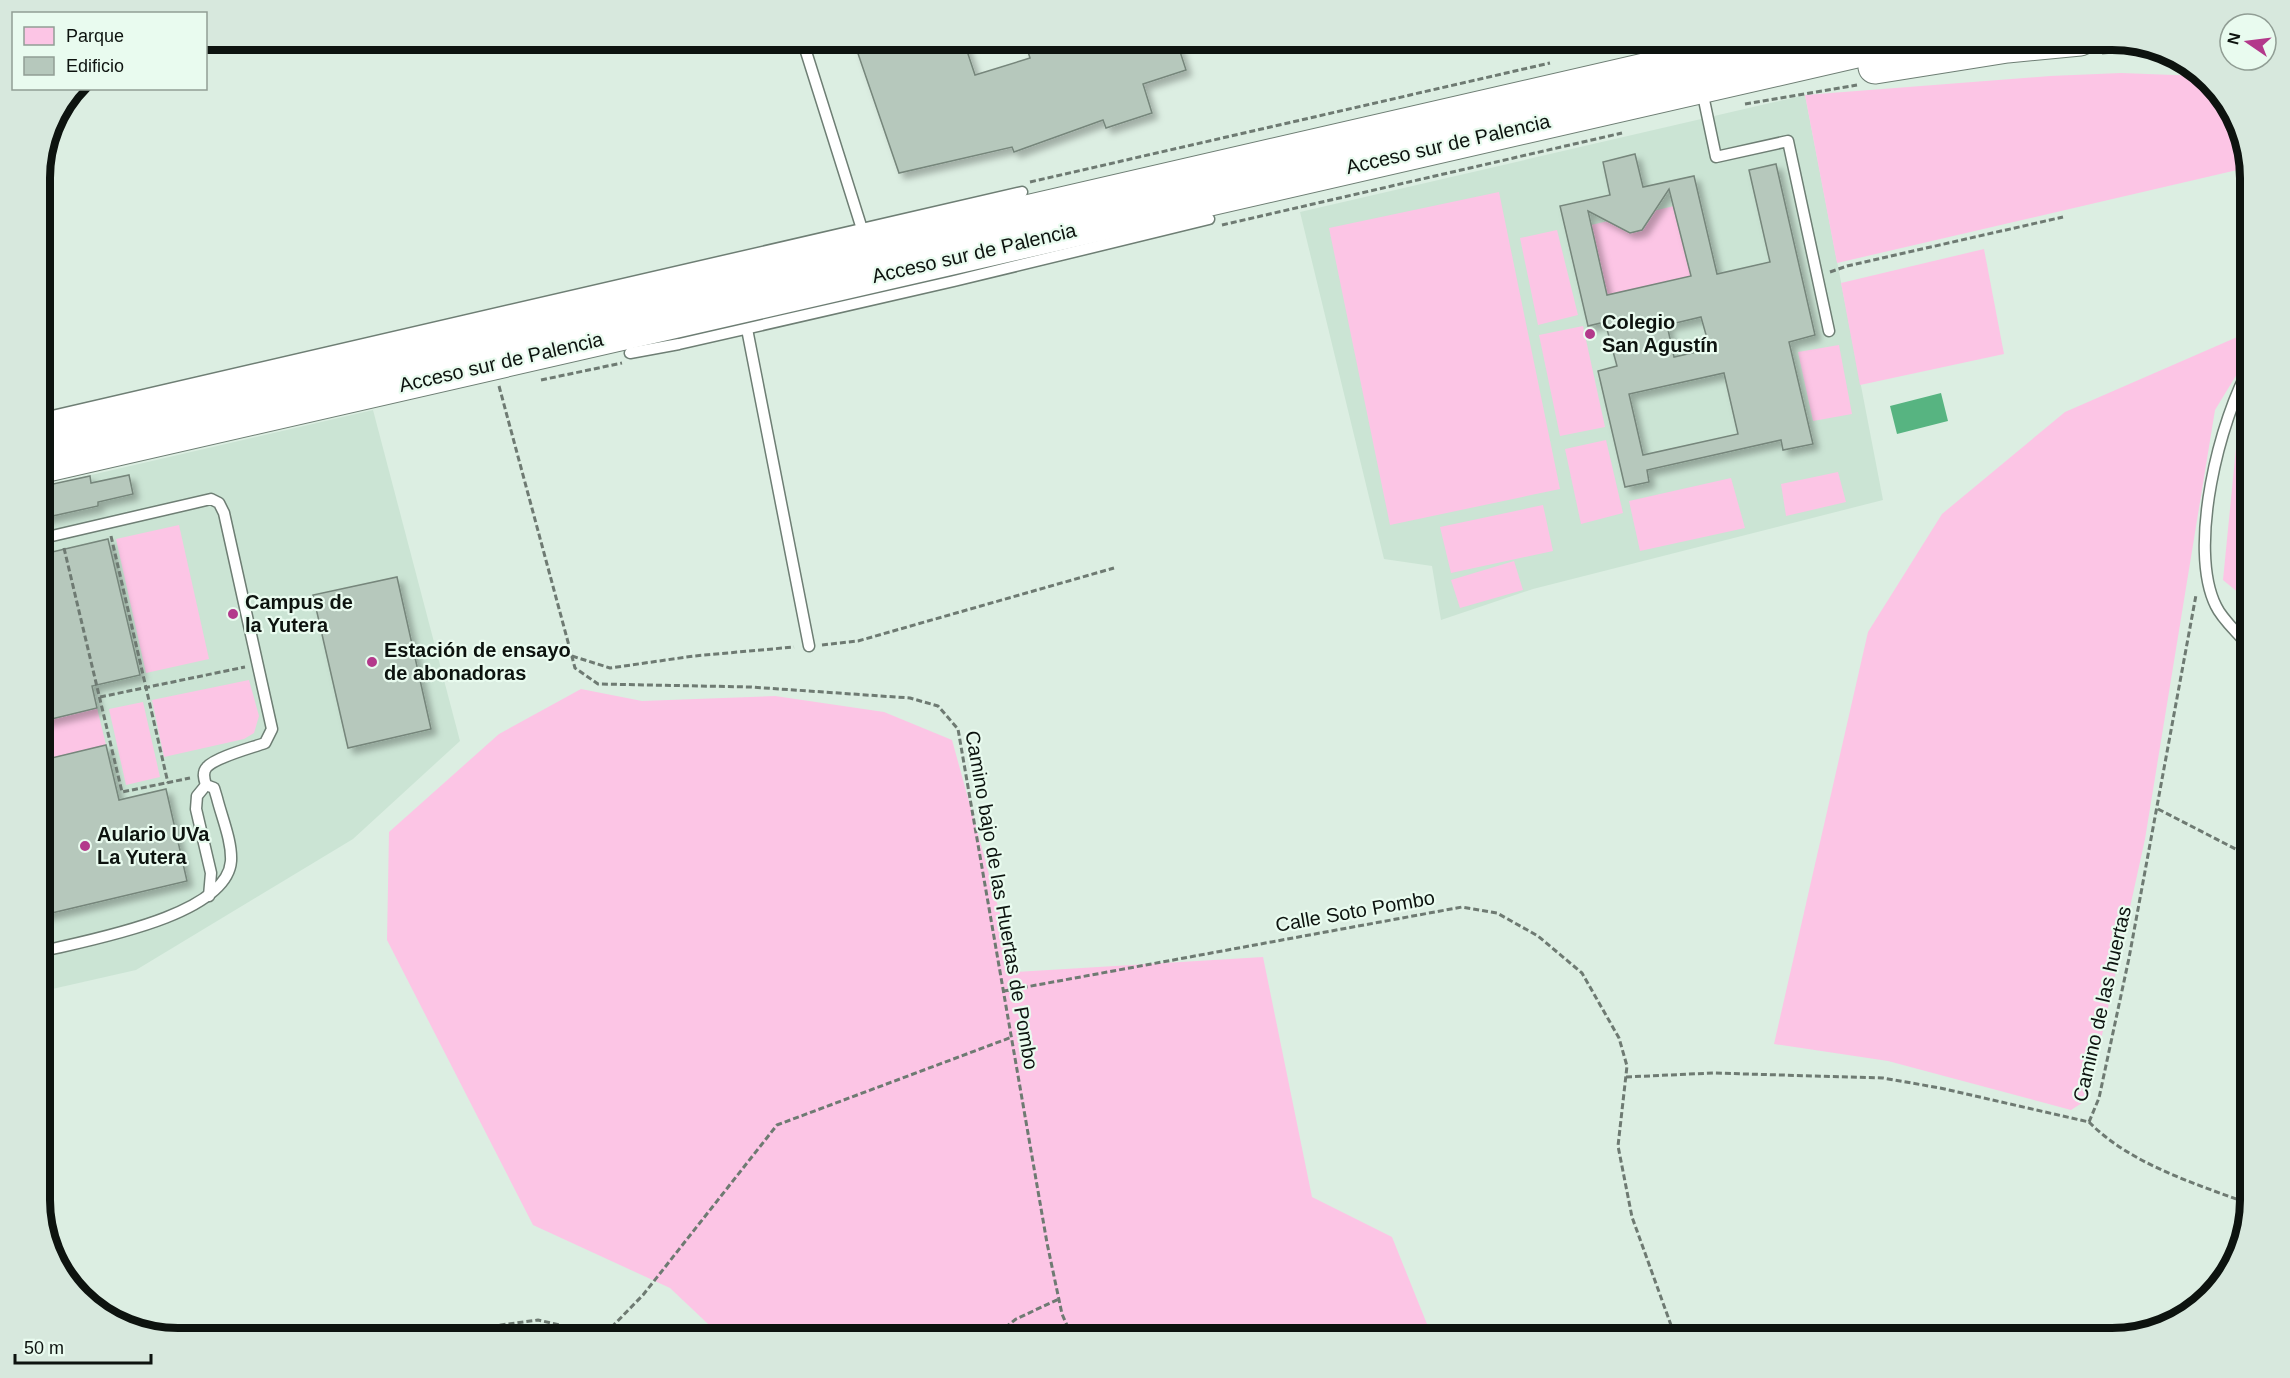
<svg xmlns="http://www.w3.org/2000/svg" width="2290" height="1378" font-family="Arial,sans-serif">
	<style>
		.built { fill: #cbe4d4 }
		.green { fill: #fcc5e5 }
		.water { fill: #57b481 }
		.building { fill: #b6c8bc; stroke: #76867b; stroke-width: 1.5; fill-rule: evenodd; filter: url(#shadow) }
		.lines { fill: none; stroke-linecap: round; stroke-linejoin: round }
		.service-casing { stroke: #6e7e74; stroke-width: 13 }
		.motorway-casing { stroke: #6e7e74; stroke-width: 35 }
		.path { stroke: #6e7a72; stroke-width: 3; stroke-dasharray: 6 3; stroke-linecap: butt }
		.service { stroke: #fff; stroke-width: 10 }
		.motorway { stroke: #fff; stroke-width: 33 }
		.poi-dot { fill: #b3398b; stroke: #e9fbef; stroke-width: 2 }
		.labels { text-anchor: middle; stroke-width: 4.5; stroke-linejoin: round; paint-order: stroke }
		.street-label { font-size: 20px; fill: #0d130f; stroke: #e9fbef }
		.poi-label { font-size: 20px; font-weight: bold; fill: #0d130f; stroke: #e9fbef; text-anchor: start }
		.rim { fill: none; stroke: #0d130f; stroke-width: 8 }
	</style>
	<defs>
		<filter id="shadow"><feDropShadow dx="5.5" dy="5.5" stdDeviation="3" flood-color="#0004"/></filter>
	</defs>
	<rect width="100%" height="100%" fill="#dceee2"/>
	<g class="built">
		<polygon points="1805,95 1883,500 1533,589 1441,620 1432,566 1384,559 1300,212"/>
		<polygon points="373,410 460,741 353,839 136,970 39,992 39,487"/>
	</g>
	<g class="green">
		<polygon points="2121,73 2200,76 2232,108 2250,167 1837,263 1805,95 2050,76"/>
		<polygon points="1499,192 1560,489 1390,525 1329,228"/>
		<polygon points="1674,206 1691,276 1607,295 1591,225 1617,219 1630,233 1643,230 1650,219 1649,212"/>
		<polygon points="1557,230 1578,315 1538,325 1520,238"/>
		<polygon points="1984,249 2004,354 1860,385 1841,283"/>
		<polygon points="1583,326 1605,427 1560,436 1539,335"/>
		<polygon points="2251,331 2251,351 2215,410 2145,839 2088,1099 2071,1110 1888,1061 1774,1044 1868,632 1942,514 2065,412"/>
		<polygon points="1839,345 1852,414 1813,421 1798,352"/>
		<polygon points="2251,415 2251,603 2223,580 2237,438"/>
		<polygon points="1606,440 1623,513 1581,524 1565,449"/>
		<polygon points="1838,472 1846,502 1786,516 1781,484"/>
		<polygon points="1731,478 1745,528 1640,551 1629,501"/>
		<polygon points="1543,505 1553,551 1451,573 1440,527"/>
		<polygon points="179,525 209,659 146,673 116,539"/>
		<polygon points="1514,561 1523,590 1460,608 1451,580"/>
		<polygon points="249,680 259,716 254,733 244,739 164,757 152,700"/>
		<polygon points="581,689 642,701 775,696 884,712 952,740 1016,972 1263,957 1312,1197 1392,1237 1433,1339 724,1339 670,1288 533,1225 387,940 389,832 499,734"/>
		<polygon points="143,702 160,777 126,785 109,709"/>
		<polygon points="97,708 106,745 39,761 39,722"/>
	</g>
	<polygon class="water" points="1941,393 1948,421 1897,434 1890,406"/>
	<g class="building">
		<polygon points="853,39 963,39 975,75 1030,58 1024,39 1176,39 1186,70 1143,84 1152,113 1106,128 1103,120 1014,152 1012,147 899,173"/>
		<path d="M1635,154l8,33 51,-11 23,98 53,-12 -21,-92 27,-6 39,171 -26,7 24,102 -30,6 -2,-10 -134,30 2,12 -24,5 -27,-116 19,-5 -12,-44 -17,4 -28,-120 50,-11 -7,-33zM1669,189l22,87 -84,19 -19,-84 42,22 12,-3zM1701,317l9,32 -36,8 -7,-32zM1724,373l14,61 -95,21 -14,-61z"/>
		<polygon points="129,475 133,494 98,502 98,506 39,519 39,487 90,476 91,483"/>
		<polygon points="108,539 140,675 92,686 97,708 39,722 39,555"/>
		<polygon points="397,577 431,729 348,748 313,595"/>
		<polygon points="106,745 119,800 166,789 187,881 39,916 39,761"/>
	</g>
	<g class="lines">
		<g class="service-casing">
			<g id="service">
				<polyline points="802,39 862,229"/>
				<polyline points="1704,100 1716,157 1788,141 1829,331"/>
				<polyline points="747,329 809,646"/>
				<polyline points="630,353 679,344 954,281 1209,219"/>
				<path d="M2251,365c-31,53 -64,183 -35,241 6,13 20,25 29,36l6,4"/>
				<polyline points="39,419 1022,192"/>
				<path d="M39,539l172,-40 8,4 5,10 48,216 -7,14c-14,5 -49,14 -58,24 -5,5 -3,12 -1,18l8,3 3,10c5,20 15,43 14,63 -4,56 -148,80 -192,91"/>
				<polyline points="206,785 197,796 196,809 211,873 209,896"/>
			</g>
		</g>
		<g class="motorway-casing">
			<g id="motorway">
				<polyline points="1875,67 2007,46 2080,39"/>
				<polyline points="39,439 1779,39"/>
				<polyline points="39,467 1909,39"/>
			</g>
		</g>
		<g class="path">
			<polyline points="2102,53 2149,49"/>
			<polyline points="1745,104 1857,85"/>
			<polyline points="1030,182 1550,63"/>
			<polyline points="1222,225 1622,133"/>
			<polyline points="1830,272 1847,266 2063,217"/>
			<polyline points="541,380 622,363"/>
			<polyline points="499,386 575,668 598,684 751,687 910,698 938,706 958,729 1047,1243 1062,1314 1073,1339"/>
			<polyline points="111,536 168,783"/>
			<polyline points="64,548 122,792 190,778"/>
			<polyline points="822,645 858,641 1114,568"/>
			<polyline points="572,656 610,668 694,656 794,647"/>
			<polyline points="100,697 245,667"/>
			<polyline points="2158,809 2251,857"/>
			<polyline points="1004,991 1462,907 1497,913 1538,936 1582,973 1619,1038 1627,1066 1618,1146 1632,1217 1676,1339"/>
			<polyline points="1626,1077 1713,1073 1883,1078 1940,1088 2089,1122 2099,1098 2129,958 2196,595"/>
			<path d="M2089,1122c41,42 107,62 161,82"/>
			<polyline points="429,1339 478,1328 538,1320 604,1335 643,1295 777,1125 1012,1037"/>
			<polyline points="991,1339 1016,1319 1059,1299"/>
		</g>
		<use href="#service" class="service"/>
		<use href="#motorway" class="motorway"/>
	</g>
	<g class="poi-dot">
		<circle cx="1590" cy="334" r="6"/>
		<circle cx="233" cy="614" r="6"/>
		<circle cx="372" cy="662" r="6"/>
		<circle cx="85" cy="846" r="6"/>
	</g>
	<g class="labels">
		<g class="street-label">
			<text transform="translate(1448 144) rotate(-13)" y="7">Acceso sur de Palencia</text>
			<text transform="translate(974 253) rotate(-13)" y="7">Acceso sur de Palencia</text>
			<text transform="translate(501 362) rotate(-13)" y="7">Acceso sur de Palencia</text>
			<text transform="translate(1002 900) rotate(80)" y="7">Camino bajo de las Huertas de Pombo</text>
			<text transform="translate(1355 911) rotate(-10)" y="7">Calle Soto Pombo</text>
			<text transform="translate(2102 1004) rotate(-77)" y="7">Camino de las huertas</text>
		</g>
		<g class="poi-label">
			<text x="1602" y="329">Colegio<tspan x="1602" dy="23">San Agustín</tspan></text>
			<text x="245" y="609">Campus de<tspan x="245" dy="23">la Yutera</tspan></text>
			<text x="384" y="657">Estación de ensayo<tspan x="384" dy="23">de abonadoras</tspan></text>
			<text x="97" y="841">Aulario UVa<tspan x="97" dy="23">La Yutera</tspan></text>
		</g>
	</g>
	<path d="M0 0H2290V1378H0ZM178 50H2112A128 128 0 0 1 2240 178V1200A128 128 0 0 1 2112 1328H178A128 128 0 0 1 50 1200V178A128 128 0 0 1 178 50Z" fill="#d7e8dd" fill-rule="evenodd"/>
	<path class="rim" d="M178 50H2112A128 128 0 0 1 2240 178V1200A128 128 0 0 1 2112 1328H178A128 128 0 0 1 50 1200V178A128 128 0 0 1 178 50Z"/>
	<rect x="12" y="12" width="195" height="78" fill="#e9fbef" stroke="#919e95" stroke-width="1.5"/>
	<rect x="24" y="27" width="30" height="18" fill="#fcc5e5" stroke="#919e95" stroke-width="1.5"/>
	<text x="66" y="42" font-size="18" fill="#0d130f">Parque</text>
	<rect x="24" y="57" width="30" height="18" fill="#b6c8bc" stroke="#919e95" stroke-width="1.5"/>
	<text x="66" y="72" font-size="18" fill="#0d130f">Edificio</text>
	<g transform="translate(2248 42) rotate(284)"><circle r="28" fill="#e9fbef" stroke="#919e95" stroke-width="1.5"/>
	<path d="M0-4.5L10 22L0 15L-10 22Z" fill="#b3398b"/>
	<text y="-9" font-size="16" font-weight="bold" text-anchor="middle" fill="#0d130f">N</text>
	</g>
	<path d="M15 1354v9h136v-9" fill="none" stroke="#0d130f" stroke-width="3"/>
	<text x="24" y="1354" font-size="18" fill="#0d130f" stroke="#e9fbef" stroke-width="4.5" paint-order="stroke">50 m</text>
</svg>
